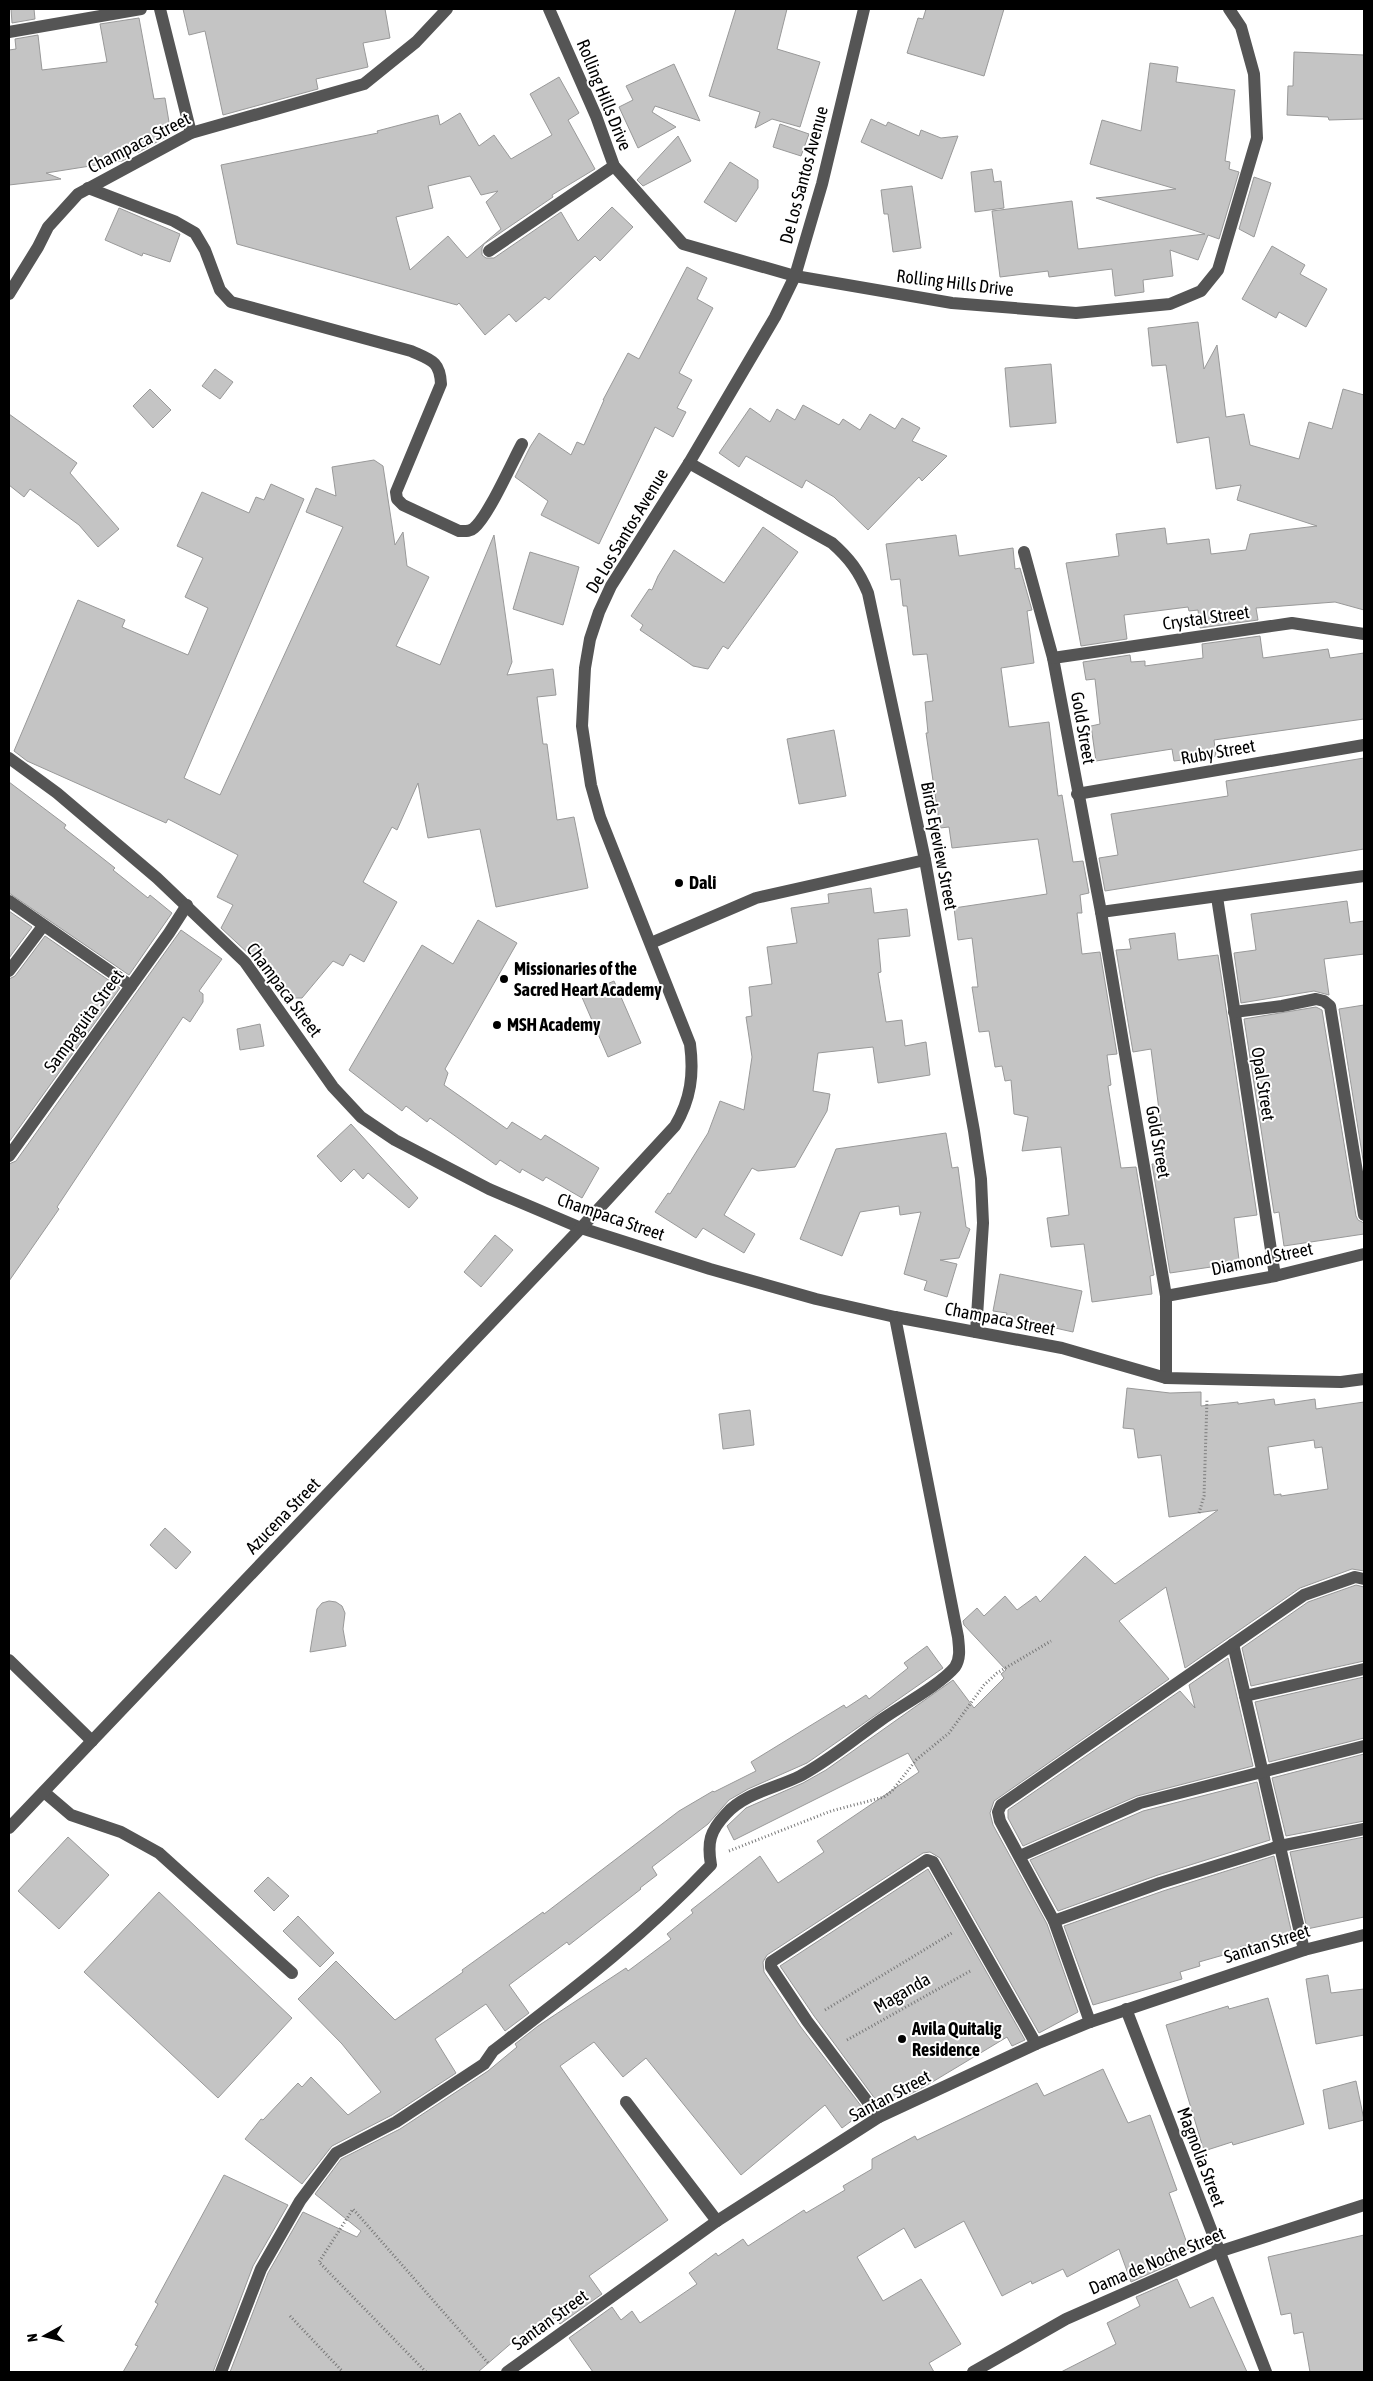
<svg xmlns="http://www.w3.org/2000/svg" width="1373" height="2381" font-family="'Asap Condensed',sans-serif">
	<style>
		.building { fill: #c4c4c4; stroke: #999; fill-rule: evenodd }
		.lines { fill: none; stroke-linecap: round; stroke-linejoin: round }
		.path { stroke: #777; stroke-width: 3; stroke-dasharray: 1 2.5; stroke-linecap: butt }
		.minor { stroke: #555; stroke-width: 12 }
		.poi-dot { fill: #000; stroke: #fff; stroke-width: 2 }
		.labels { text-anchor: middle; stroke-width: 4; stroke-linejoin: round; paint-order: stroke }
		.street-label { font-size: 18px; fill: #000; stroke: #fff }
		.poi-label { font-size: 18px; font-weight: bold; fill: #000; stroke: #fff; text-anchor: start }
	</style>
	<rect width="100%" height="100%" fill="#fff"/>
	<g class="building">
		<polygon points="11,9 34,9 35,19 12,23"/>
		<polygon points="183,9 385,9 390,38 363,43 368,67 316,79 318,89 223,115 205,31 189,35"/>
		<polygon points="736,9 787,9 777,49 820,62 800,127 772,119 755,128 760,112 709,96"/>
		<polygon points="926,9 1004,9 984,76 907,53 918,18 923,19"/>
		<polygon points="139,18 154,99 165,98 171,134 139,152 125,154 126,159 122,161 46,173 61,179 9,185 9,50 16,49 15,39 38,35 42,70 107,62 100,24"/>
		<polygon points="1294,52 1364,55 1364,119 1329,120 1328,117 1287,115 1288,86 1293,86"/>
		<polygon points="1150,63 1178,67 1176,82 1235,90 1225,161 1230,162 1229,169 1239,172 1219,239 1208,235 1198,260 1170,250 1173,276 1143,280 1144,292 1115,296 1112,269 1049,277 1048,271 1000,277 992,211 1072,201 1078,249 1205,234 1096,198 1176,189 1090,164 1102,120 1141,131"/>
		<polygon points="674,64 700,121 655,106 652,112 676,127 638,148 619,107 633,100 626,86"/>
		<path d="M559,77l20,36 -11,7 27,49 -43,26 1,2 -69,47 -2,4v7l4,3h8l67,-46 17,29 34,-34 21,20 -33,34 -5,-5 -46,44 -4,-3 -29,25 -7,-8 -24,21 -26,-32 -2,2 -220,-61 -16,-79 157,-32 -1,-2 61,-16 2,10 20,-12 19,33 15,-11 17,24 41,-24 -22,-41zM470,176l11,19 17,-4 -12,11 15,27 -34,29 -19,-22 -38,34 -14,-53 37,-9 -5,-22z"/>
		<polygon points="871,119 886,126 888,122 919,136 921,130 941,138 958,136 942,179 861,142"/>
		<polygon points="780,124 809,134 801,156 773,147"/>
		<polygon points="678,136 691,161 643,186 637,180"/>
		<polygon points="730,162 758,180 758,188 736,222 704,202"/>
		<polygon points="992,169 994,182 1001,181 1004,208 975,212 971,172"/>
		<polygon points="1254,177 1271,183 1254,237 1239,229"/>
		<polygon points="912,186 921,248 893,252 888,214 884,214 881,190"/>
		<polygon points="119,208 180,234 170,262 143,253 142,256 105,240"/>
		<polygon points="1272,246 1305,265 1300,274 1327,289 1306,327 1279,312 1276,318 1242,299"/>
		<polygon points="687,267 707,278 697,299 713,308 679,373 692,380 677,408 686,412 673,437 655,427 599,544 541,515 548,501 515,477 530,447 539,433 571,455 577,442 584,445 604,400 603,400 628,353 639,359"/>
		<polygon points="1198,322 1204,369 1217,345 1226,417 1244,414 1250,445 1299,459 1309,422 1332,429 1343,389 1364,395 1364,610 1335,602 1256,608 1258,620 1200,628 1198,610 1189,611 1188,607 1124,615 1127,639 1081,646 1066,563 1119,556 1116,534 1165,528 1167,544 1209,539 1211,554 1246,550 1250,534 1317,526 1237,500 1241,485 1216,489 1209,437 1177,443 1166,365 1152,366 1148,328"/>
		<polygon points="1051,364 1056,423 1010,427 1005,368"/>
		<polygon points="215,369 233,382 220,399 202,386"/>
		<polygon points="150,389 171,410 153,428 133,406"/>
		<polygon points="803,405 839,425 843,419 860,430 870,414 895,429 902,418 920,428 912,441 947,456 922,481 919,477 868,530 834,497 806,480 802,488 746,456 739,467 719,453 750,408 770,422 777,409 795,420"/>
		<polygon points="9,414 77,463 70,473 119,529 98,547 79,525 30,489 24,497 9,485"/>
		<polygon points="374,460 383,466 395,545 403,532 407,566 429,577 396,646 440,665 494,535 512,662 507,675 553,669 556,695 537,697 543,744 547,744 557,820 574,817 588,888 496,907 480,829 428,838 418,783 397,830 392,827 363,882 397,902 364,962 350,954 343,966 333,961 302,998 294,998 280,986 282,984 258,966 251,956 221,928 233,905 217,897 238,855 168,819 166,823 27,761 14,751 78,600 125,620 122,627 188,655 208,608 185,597 203,558 177,546 202,492 249,513 256,497 264,500 271,484 304,499 184,778 220,795 343,527 306,512 316,488 336,496 332,467"/>
		<polygon points="763,527 798,552 728,649 723,646 708,669 693,666 640,630 643,625 631,616 649,589 652,590 658,576 674,550 724,583"/>
		<polygon points="956,535 959,556 1013,548 1015,569 1020,568 1032,610 1027,611 1034,663 1001,668 1009,727 1049,722 1058,796 1062,795 1073,862 1083,861 1089,893 1080,895 1082,913 1077,913 1082,954 1100,952 1117,1054 1107,1055 1111,1085 1108,1086 1121,1168 1136,1167 1154,1275 1150,1276 1152,1294 1092,1302 1084,1244 1051,1247 1047,1218 1069,1215 1061,1147 1022,1151 1028,1117 1014,1114 1011,1080 1005,1081 1002,1066 995,1067 989,1031 979,1032 972,987 978,987 972,938 958,940 954,908 1047,894 1038,839 952,848 949,827 940,828 926,733 928,733 925,702 933,701 927,654 913,655 907,606 903,606 900,579 891,580 886,544"/>
		<polygon points="530,552 579,567 563,625 513,609"/>
		<polygon points="1260,636 1263,658 1328,649 1330,658 1364,653 1364,719 1214,740 1216,756 1174,761 1172,749 1096,761 1091,726 1100,724 1095,679 1086,680 1083,662 1130,655 1131,662 1145,661 1145,666 1203,658 1202,644"/>
		<polygon points="834,730 846,796 799,804 787,739"/>
		<polygon points="1364,758 1364,849 1105,891 1099,858 1118,855 1111,814 1228,796 1226,781"/>
		<polygon points="9,782 66,825 64,828 115,868 113,870 148,898 150,895 172,913 129,975 9,893"/>
		<polygon points="871,888 874,913 907,909 910,936 878,939 881,972 878,973 886,1022 902,1020 905,1046 926,1042 930,1075 878,1083 873,1047 818,1053 813,1091 830,1094 827,1111 795,1167 758,1171 752,1168 724,1215 755,1234 744,1253 703,1228 696,1238 655,1212 668,1193 670,1194 708,1133 720,1101 744,1110 752,1057 746,1017 752,1016 749,987 772,984 767,947 797,943 791,908 829,903 828,894"/>
		<polygon points="1347,901 1350,923 1364,921 1364,954 1324,959 1329,995 1314,991 1241,1003 1234,953 1256,950 1251,914"/>
		<polygon points="9,911 32,927 9,958"/>
		<polygon points="478,920 517,943 445,1069 448,1073 444,1085 507,1129 512,1122 541,1140 545,1135 599,1168 582,1198 546,1177 543,1181 522,1169 520,1173 500,1160 496,1165 430,1118 427,1122 406,1106 402,1111 349,1070 422,945 453,964"/>
		<polygon points="181,930 222,959 199,991 203,994 203,1002 190,1022 183,1017 57,1207 59,1209 9,1281 9,1164 16,1161"/>
		<polygon points="1175,933 1178,960 1218,955 1257,1215 1234,1218 1239,1260 1218,1263 1218,1266 1170,1273 1152,1164 1166,1163 1151,1049 1133,1052 1116,950 1131,949 1129,939"/>
		<polygon points="45,936 120,988 9,1142 9,979 15,976"/>
		<polygon points="614,981 641,1043 608,1057 581,995"/>
		<polygon points="1364,1005 1364,1166 1339,1009"/>
		<polygon points="1316,1007 1322,1010 1356,1216 1358,1220 1364,1223 1364,1234 1284,1246 1279,1212 1274,1213 1244,1019"/>
		<polygon points="260,1024 264,1046 240,1050 237,1029"/>
		<polygon points="351,1124 418,1198 409,1208 368,1173 363,1179 354,1169 341,1182 317,1156"/>
		<polygon points="946,1133 952,1168 958,1167 966,1227 970,1229 959,1258 940,1260 957,1264 947,1297 924,1290 927,1281 904,1274 921,1212 900,1215 899,1206 860,1212 842,1256 800,1239 836,1149"/>
		<polygon points="495,1235 513,1250 481,1287 464,1272"/>
		<polygon points="1000,1274 1082,1291 1073,1332 1006,1317 1007,1313 993,1311"/>
		<path d="M1127,1388l43,5 31,-1v14l37,-4v2l36,-5 1,6 40,-6 1,10 48,-7v169l-12,-2 -52,19 -115,80 -19,-81 -47,34 50,58 -175,122 -4,12 3,12 54,99 31,88 -39,21 -99,-175 -10,-6 -7,1 -156,102 -4,7 1,10 36,54 65,85 -23,17 -17,-23 -84,70 -95,-117 -23,19 -29,-35 -34,24 108,154 -79,56 13,18 -42,30 -5,-7 -36,28 -4,-5 -37,32h-248l38,-99 35,-61 54,25 4,-6 -46,-37 26,-35 59,-30 88,-58 29,-24 -2,-3 23,-18 88,-58 2,3 43,-32 -4,-5 26,-21 -2,-3 69,-54 18,27 46,-31 -7,-11 102,-69 -11,-19 -174,87 -7,-14 19,-18 57,-25 23,-13 127,-90 21,28 30,-30 -3,-4 5,-4 -42,-45 -1,-4 14,-13 7,8 21,-20 12,14 19,-14 4,6 45,-46 30,28 103,-74 -49,7 -8,-62 -23,3 -4,-29 -11,-1zM1314,1440l1,8 7,-1 6,42 -47,7v-2l-7,1 -6,-48z"/>
		<polygon points="750,1410 754,1445 723,1449 719,1414"/>
		<polygon points="165,1528 191,1552 176,1569 150,1545"/>
		<polygon points="1356,1585 1364,1587 1364,1661 1251,1686 1242,1648 1308,1602"/>
		<polygon points="329,1601 336,1602 342,1606 345,1613 343,1629 346,1646 310,1652 317,1609 322,1603"/>
		<polygon points="927,1646 943,1668 807,1763 748,1789 729,1800 708,1824 652,1867 657,1875 640,1888 641,1889 569,1945 567,1942 509,1985 529,2013 505,2031 486,2004 435,2039 456,2073 392,2115 332,2146 302,2184 245,2139 261,2119 263,2120 298,2083 302,2087 311,2077 348,2115 381,2092 342,2044 298,1999 336,1961 395,2020 463,1972 462,1970 543,1912 544,1914 679,1811 713,1791 714,1792 756,1771 751,1762 844,1705 846,1708 866,1695 869,1699 908,1668 904,1663"/>
		<polygon points="1228,1658 1253,1766 1137,1796 1023,1846 1008,1818 1008,1810 1180,1691 1195,1708 1189,1685"/>
		<polygon points="1364,1677 1364,1738 1269,1762 1255,1702"/>
		<polygon points="1364,1754 1364,1821 1286,1836 1272,1778"/>
		<polygon points="1257,1782 1270,1840 1158,1875 1058,1911 1030,1860 1143,1811"/>
		<polygon points="68,1837 109,1875 59,1929 18,1891"/>
		<polygon points="1364,1837 1364,1917 1307,1929 1290,1852"/>
		<polygon points="1274,1856 1292,1934 1240,1947 1241,1950 1199,1962 1200,1966 1180,1972 1182,1979 1093,2005 1064,1926 1163,1891"/>
		<polygon points="928,1869 1025,2040 1012,2046 1007,2037 924,2087 906,2096 904,2093 881,2107 814,2016 780,1966"/>
		<polygon points="268,1877 289,1896 274,1911 254,1891"/>
		<polygon points="159,1892 292,2018 218,2098 84,1972"/>
		<polygon points="298,1916 334,1953 320,1967 283,1931"/>
		<polygon points="1328,1975 1331,1993 1364,1989 1364,2035 1316,2044 1306,1979"/>
		<polygon points="1268,1998 1304,2124 1233,2145 1232,2142 1204,2151 1166,2025 1228,2006 1229,2009"/>
		<polygon points="1103,2069 1128,2123 1150,2115 1177,2190 1169,2193 1189,2249 1167,2257 1171,2264 1131,2282 1119,2249 1067,2277 1063,2269 1032,2284 1031,2281 1002,2296 964,2221 915,2248 904,2228 857,2257 883,2301 921,2279 961,2344 929,2363 934,2372 593,2372 569,2338 612,2307 621,2320 632,2311 640,2323 697,2284 689,2273 716,2253 718,2256 743,2239 748,2246 804,2210 806,2213 845,2190 843,2186 872,2169 872,2159 915,2136 917,2140 1037,2083 1044,2096"/>
		<polygon points="1356,2081 1364,2120 1329,2129 1323,2090"/>
		<polygon points="224,2175 288,2205 253,2266 213,2372 123,2372 138,2346 135,2345 158,2304 155,2302"/>
		<polygon points="1364,2235 1364,2372 1310,2372 1303,2332 1294,2334 1291,2313 1281,2315 1268,2257"/>
		<polygon points="1177,2279 1190,2308 1213,2297 1247,2372 1061,2372 1116,2344 1107,2323 1140,2306 1136,2297"/>
	</g>
	<g class="lines">
		<g class="path">
			<polyline points="1199,1513 1204,1496 1207,1399"/>
			<polyline points="729,1851 831,1811 884,1797 892,1791 916,1760 949,1733 984,1685 997,1673 1051,1641"/>
			<polyline points="825,2010 952,1933"/>
			<polyline points="847,2040 972,1970"/>
			<polyline points="290,2316 343,2372"/>
			<polyline points="426,2372 319,2262 353,2209 489,2364"/>
		</g>
		<g class="minor">
			<polyline points="160,9 191,133"/>
			<polyline points="549,9 596,116 614,166 683,244 795,276 952,303 1076,313 1170,304 1201,291 1218,270 1257,138 1254,74 1241,27 1229,9"/>
			<polyline points="9,32 141,9"/>
			<path d="M88,188l86,33 21,12 10,17 15,40 11,12 180,49c20,9 29,10 30,33l-45,108 1,7 6,6 56,26c5,0 11,1 15,-3 15,-13 37,-64 48,-84"/>
			<polyline points="489,251 614,166"/>
			<polyline points="9,294 38,247 48,227 78,194 191,133 364,84 416,42 447,9"/>
			<path d="M689,463l143,80c17,15 27,28 36,50l57,267 49,271 7,48 2,44 -7,109"/>
			<polyline points="1024,552 1053,658 1101,912 1166,1296 1166,1378"/>
			<polyline points="1053,658 1292,623 1364,634"/>
			<polyline points="9,758 57,793 157,878 245,962 333,1087 361,1117 395,1140 489,1189 581,1228 710,1269 816,1299 895,1317 1062,1348 1166,1378 1341,1382 1364,1379"/>
			<polyline points="1077,794 1364,745"/>
			<polyline points="1217,897 1275,1276"/>
			<polyline points="9,901 131,986"/>
			<polyline points="1101,912 1364,876"/>
			<polyline points="651,943 756,898 925,860"/>
			<polyline points="9,971 43,926"/>
			<polyline points="1234,1012 1282,1006 1316,999 1324,1001 1330,1006 1364,1215"/>
			<polyline points="9,1156 169,933 187,905"/>
			<polyline points="1166,1296 1275,1276 1364,1254"/>
			<polyline points="1233,1644 1304,1950"/>
			<polyline points="9,1660 92,1741"/>
			<polyline points="1245,1696 1364,1669"/>
			<polyline points="44,1792 71,1815 121,1832 159,1853 292,1973"/>
			<path d="M9,1828l572,-600 94,-102c16,-27 19,-52 15,-82l-90,-227 -9,-32 -9,-59 3,-58 5,-29 9,-27 12,-26 78,-123 86,-146 20,-41 27,-92 42,-175"/>
			<polyline points="1020,1856 1140,1803 1364,1746"/>
			<polyline points="1054,1921 1160,1883 1280,1846 1364,1829"/>
			<polyline points="1126,2009 1266,2372"/>
			<polyline points="1090,2022 1054,1921 1000,1821 998,1812 1001,1805 1304,1595 1355,1577 1364,1579"/>
			<polyline points="626,2102 717,2221"/>
			<polyline points="879,2117 807,2021 771,1967 771,1962 927,1860 933,1862 1036,2044"/>
			<path d="M221,2372l40,-103 39,-68 36,-48 60,-31 88,-58 9,-13c78,-60 150,-114 218,-186 -4,-23 -1,-34 15,-51 19,-21 50,-26 74,-38 30,-16 54,-37 81,-56 20,-14 59,-35 74,-53 6,-9 4,-20 3,-30l-63,-320"/>
			<polyline points="507,2372 717,2221 879,2117 1036,2044 1090,2022 1304,1950 1364,1935"/>
			<polyline points="973,2372 1066,2319 1218,2252 1364,2205"/>
		</g>
	</g>
	<g class="poi-dot">
		<circle cx="679" cy="883" r="5"/>
		<circle cx="504" cy="979" r="5"/>
		<circle cx="497" cy="1025" r="5"/>
		<circle cx="902" cy="2039" r="5"/>
	</g>
	<g class="labels">
		<g class="street-label">
			<text transform="translate(604 95) rotate(68)" y="6">Rolling Hills Drive</text>
			<text transform="translate(139 143) rotate(-27)" y="6">Champaca Street</text>
			<text transform="translate(804 175) rotate(-75)" y="6">De Los Santos Avenue</text>
			<text transform="translate(955 283) rotate(7)" y="6">Rolling Hills Drive</text>
			<text transform="translate(627 531) rotate(-59)" y="6">De Los Santos Avenue</text>
			<text transform="translate(1206 618) rotate(-8)" y="6">Crystal Street</text>
			<text transform="translate(1083 728) rotate(80)" y="6">Gold Street</text>
			<text transform="translate(1218 752) rotate(-10)" y="6">Ruby Street</text>
			<text transform="translate(939 846) rotate(79)" y="6">Birds Eyeview Street</text>
			<text transform="translate(284 990) rotate(53)" y="6">Champaca Street</text>
			<text transform="translate(84 1021) rotate(-54)" y="6">Sampaguita Street</text>
			<text transform="translate(1263 1084) rotate(81)" y="6">Opal Street</text>
			<text transform="translate(1158 1142) rotate(80)" y="6">Gold Street</text>
			<text transform="translate(611 1217) rotate(19)" y="6">Champaca Street</text>
			<text transform="translate(1262 1259) rotate(-12)" y="6">Diamond Street</text>
			<text transform="translate(1000 1319) rotate(11)" y="6">Champaca Street</text>
			<text transform="translate(283 1516) rotate(-46)" y="6">Azucena Street</text>
			<text transform="translate(1267 1944) rotate(-18)" y="6">Santan Street</text>
			<text transform="translate(902 1993) rotate(-30)" y="6">Maganda</text>
			<text transform="translate(890 2096) rotate(-28)" y="6">Santan Street</text>
			<text transform="translate(1201 2157) rotate(69)" y="6">Magnolia Street</text>
			<text transform="translate(1157 2261) rotate(-23)" y="6">Dama de Noche Street</text>
			<text transform="translate(550 2320) rotate(-36)" y="6">Santan Street</text>
		</g>
		<g class="poi-label">
			<text x="689" y="889">Dali</text>
			<text x="514" y="975">Missionaries of the<tspan x="514" dy="21">Sacred Heart Academy</tspan></text>
			<text x="507" y="1031">MSH Academy</text>
			<text x="912" y="2035">Avila Quitalig<tspan x="912" dy="21">Residence</tspan></text>
		</g>
	</g>
	<rect width="1373" height="2381" fill="none" stroke="#000000" stroke-width="20"/>
	<g transform="translate(45 2336) rotate(262)" stroke="#ffffff" stroke-width="4" paint-order="stroke">
	<path d="M0-4L9 19L0 12L-9 19Z" fill="#000000"/>
	<text y="-8" font-size="14" font-weight="bold" text-anchor="middle" fill="#000000">N</text>
	</g>
</svg>
